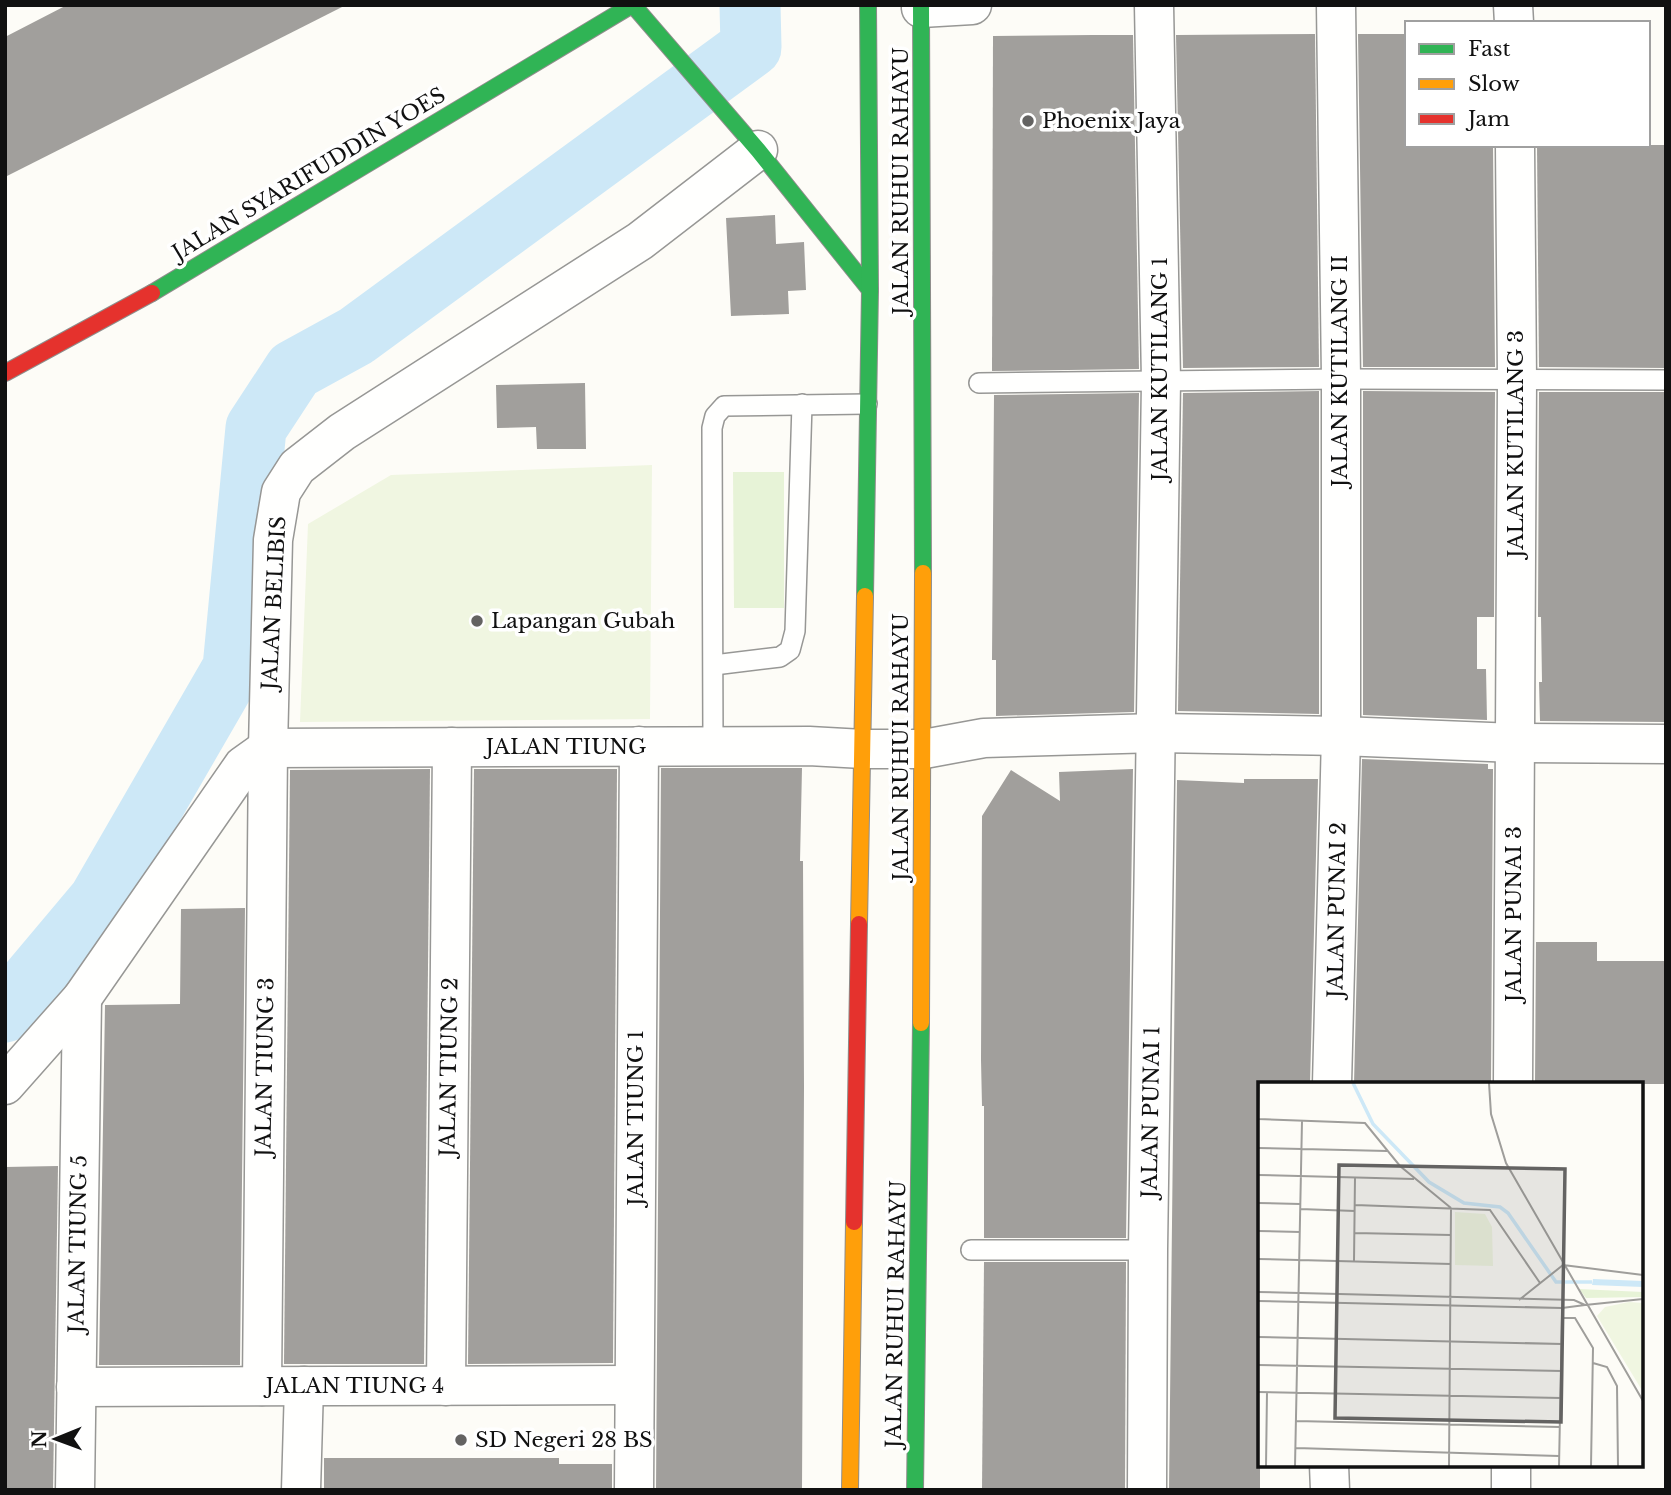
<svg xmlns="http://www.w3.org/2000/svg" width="1671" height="1495" font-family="'Libre Baskerville',serif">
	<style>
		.green { fill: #e7f3d7 }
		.pitch { fill: #f0f6e1 }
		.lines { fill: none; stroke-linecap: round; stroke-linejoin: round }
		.river { stroke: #cde8f7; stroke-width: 61 }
		.building { fill: #a19f9c }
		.lane-casing { stroke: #979795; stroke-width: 22 }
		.street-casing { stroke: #979795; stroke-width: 41 }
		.fast-casing { stroke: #8e8d8b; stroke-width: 18 }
		.slow-casing { stroke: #8e8d8b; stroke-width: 18 }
		.jam-casing { stroke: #8e8d8b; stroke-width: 18 }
		.lane { stroke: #fffffe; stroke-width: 19 }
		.street { stroke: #fffffe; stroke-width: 38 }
		.fast { stroke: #30b455; stroke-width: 16 }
		.slow { stroke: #ff9f0a; stroke-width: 16 }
		.jam { stroke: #e5322d; stroke-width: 16 }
		.poi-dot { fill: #646362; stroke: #fff; stroke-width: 2.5 }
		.labels { text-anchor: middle; stroke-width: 7; stroke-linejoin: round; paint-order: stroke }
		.poi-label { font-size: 21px; fill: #111; stroke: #fff; text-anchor: start }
		.street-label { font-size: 21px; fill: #111; stroke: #fff }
		.inset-river { fill: none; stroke: #cde8f7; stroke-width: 3.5 }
		.inset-road { fill: none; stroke: #9f9e9b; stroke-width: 2 }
		.view { fill: #646362; fill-opacity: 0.15; stroke: #646362; stroke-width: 3.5 }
		.inset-edge { fill: none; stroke: #111; stroke-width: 3.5 }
	</style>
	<rect width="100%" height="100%" fill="#fdfcf7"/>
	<polygon class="green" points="733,472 784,472 784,608 734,608"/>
	<polygon class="pitch" points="652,465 650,719 300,722 308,524 391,475"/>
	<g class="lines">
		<polyline class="river" points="5,1012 99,900 233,668 256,428 294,370 356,336 751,47 750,5"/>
	</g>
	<g class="building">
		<polygon points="67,5 346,5 5,177 5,37"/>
		<polygon points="1315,34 1319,367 1183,368 1176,35"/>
		<polygon points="1358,34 1407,34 1407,145 1493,145 1495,367 1363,367"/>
		<polygon points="1093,35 1133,35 1139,369 992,371 993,36"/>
		<polygon points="1537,145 1666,145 1666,368 1539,367"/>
		<polygon points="775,215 776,244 804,242 806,290 788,291 789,314 731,316 726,218"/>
		<polygon points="585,383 586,449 537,449 536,427 497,428 496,385"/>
		<polygon points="1319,391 1319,714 1178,711 1183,393"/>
		<polygon points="1363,391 1495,392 1494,617 1477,617 1477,669 1486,669 1487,720 1363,715"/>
		<polygon points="1539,392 1666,392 1666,722 1540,721 1539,682 1542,682 1541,617 1538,617"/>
		<polygon points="1139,393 1134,712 996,716 996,660 992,660 994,395"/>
		<polygon points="1362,759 1488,764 1488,769 1493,769 1491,1084 1354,1084"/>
		<polygon points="661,768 802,768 800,861 803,861 804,1087 802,1490 656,1490"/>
		<polygon points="430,769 424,1364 284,1364 290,770"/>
		<polygon points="474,769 617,769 613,1363 468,1364"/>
		<polygon points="1133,769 1126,1238 984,1238 984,1106 982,1106 981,1060 982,816 1011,770 1060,801 1059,772"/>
		<polygon points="1244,779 1318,779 1310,1084 1260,1084 1260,1490 1169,1490 1177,780 1244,783"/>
		<polygon points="245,908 240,1365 99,1365 105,1005 180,1004 181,909"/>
		<polygon points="1536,942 1597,942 1597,961 1666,961 1666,1084 1535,1084"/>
		<polygon points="58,1166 53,1490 5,1490 5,1167"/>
		<polygon points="984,1262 1126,1262 1125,1490 982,1490"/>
		<polygon points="324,1458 559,1458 559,1464 612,1464 612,1490 324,1490"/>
	</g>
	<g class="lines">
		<g class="lane-casing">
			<g id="lane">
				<polyline points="979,383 1341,379 1666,380"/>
				<polyline points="714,665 780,657 790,650 795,631 802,404"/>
				<polyline points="713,746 712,428 715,416 724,406 867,404"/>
				<polyline points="971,1250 1148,1250"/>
			</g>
		</g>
		<g class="street-casing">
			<g id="street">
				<polyline points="1513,5 1514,23"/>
				<polyline points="921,8 972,5"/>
				<polyline points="268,748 809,746 863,749 924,749 984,738 1157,733 1341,736 1515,743 1666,744"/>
				<polyline points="1332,1084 1341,736 1341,379 1336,5"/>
				<polyline points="1513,1084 1517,380 1515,145"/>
				<polyline points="5,1085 82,998 243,766 268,748"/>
				<polyline points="262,1386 268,748 273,540 281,492 297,467 342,432 640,241 758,150"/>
				<polyline points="446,1386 452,747"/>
				<polyline points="76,1387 634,1385"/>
				<polyline points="1329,1465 1330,1490"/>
				<polyline points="75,1490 82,998"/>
				<polyline points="301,1490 304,1386"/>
				<polyline points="634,1490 639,746"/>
				<polyline points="1147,1490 1148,1250 1161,381 1154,5"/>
				<polyline points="1511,1490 1511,1465"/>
			</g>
		</g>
		<g class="fast-casing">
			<g id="fast">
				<polyline points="633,5 758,150 870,290"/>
				<polyline points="921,5 923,573"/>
				<polyline points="152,293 632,5"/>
				<polyline points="865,596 870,290 868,5"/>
				<polyline points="915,1490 921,1023"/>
			</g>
		</g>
		<g class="slow-casing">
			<g id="slow">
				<polyline points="859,924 865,596"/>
				<polyline points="921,1023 923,573"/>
				<polyline points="850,1490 854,1222"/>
			</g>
		</g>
		<g class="jam-casing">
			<g id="jam">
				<polyline points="5,373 152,293"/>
				<polyline points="854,1222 859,924"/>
			</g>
		</g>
		<use href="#lane" class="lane"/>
		<use href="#street" class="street"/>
		<use href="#fast" class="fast"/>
		<use href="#slow" class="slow"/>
		<use href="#jam" class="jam"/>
	</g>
	<g class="poi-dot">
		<circle cx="1028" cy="121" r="7"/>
		<circle cx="477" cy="621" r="7"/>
		<circle cx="461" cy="1440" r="7"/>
	</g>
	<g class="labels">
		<g class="poi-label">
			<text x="1042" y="128">Phoenix Jaya</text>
			<text x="491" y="628">Lapangan Gubah</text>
			<text x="475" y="1447">SD Negeri 28 BS</text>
		</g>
		<g class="street-label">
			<text transform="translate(309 174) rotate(-31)" y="7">JALAN SYARIFUDDIN YOES</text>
			<text transform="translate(901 181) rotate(-90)" y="7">JALAN RUHUI RAHAYU</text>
			<text transform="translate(1160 369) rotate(-90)" y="7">JALAN KUTILANG 1</text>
			<text transform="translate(1340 371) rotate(-90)" y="7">JALAN KUTILANG II</text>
			<text transform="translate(1516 444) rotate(-90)" y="7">JALAN KUTILANG 3</text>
			<text transform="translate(274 603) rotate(-87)" y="7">JALAN BELIBIS</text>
			<text x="566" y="754">JALAN TIUNG</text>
			<text transform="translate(901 747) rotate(-90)" y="7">JALAN RUHUI RAHAYU</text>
			<text transform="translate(1337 910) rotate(-89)" y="7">JALAN PUNAI 2</text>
			<text transform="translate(1514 914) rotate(-90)" y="7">JALAN PUNAI 3</text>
			<text transform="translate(265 1067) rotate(-89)" y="7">JALAN TIUNG 3</text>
			<text transform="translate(449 1067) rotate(-89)" y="7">JALAN TIUNG 2</text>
			<text transform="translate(1151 1112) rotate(-89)" y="7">JALAN PUNAI 1</text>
			<text transform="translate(636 1118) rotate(-90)" y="7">JALAN TIUNG 1</text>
			<text transform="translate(78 1244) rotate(-89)" y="7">JALAN TIUNG 5</text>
			<text transform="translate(896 1314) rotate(-89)" y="7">JALAN RUHUI RAHAYU</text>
			<text x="355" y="1393">JALAN TIUNG 4</text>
		</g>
	</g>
	<g transform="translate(1258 1082)">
		<rect width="385" height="385" fill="#fdfcf7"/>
		<path d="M321,207l64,3v5l-57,1z" fill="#e7f3d7"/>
		<path d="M197,130l30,2 7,13 1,39 -38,-1zM371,220l14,1v89l-46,-76 8,-9z" fill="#f0f6e1"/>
		<path d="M335,197l50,2v6l-51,-2z" fill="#cde8f7"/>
		<path class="inset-river" d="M95,1l20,41 56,58 35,21 36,4 8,6 48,69h36"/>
		<path class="inset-road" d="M231,1l2,31 15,49 137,238M0,37l107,4 35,43 51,42M0,37l1,-36M0,66l129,3M0,93l156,4M0,121l42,1M97,123l135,5 50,73M42,127l55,2M0,149l42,1M96,151l97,2M0,177l193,5M96,179l1,-84M305,183l80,10M0,210l316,8 11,5M261,218l44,-35M0,219l304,7 23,-3M327,223l58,-6M304,236h13l18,30 -2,118M0,255l304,7M335,281l14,4 10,19 1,80M0,283l304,6M0,310l303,6M38,339l264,6M38,366l263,8M8,384l1,-74M37,384l7,-345M191,384l2,-258M301,384l3,-151"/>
		<path class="view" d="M81,83l226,4 -4,253 -226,-4z"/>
		<rect width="385" height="385" class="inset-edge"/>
	</g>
	<rect width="1671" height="1495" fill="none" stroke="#111111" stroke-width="14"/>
	<rect x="1405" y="21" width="245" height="126" fill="#ffffff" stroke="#a0a0a0" stroke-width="2"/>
	<rect x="1419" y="44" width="35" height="10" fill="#30b455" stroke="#a0a0a0" stroke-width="2"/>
	<text x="1468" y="56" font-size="21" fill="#111111">Fast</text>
	<rect x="1419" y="79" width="35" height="10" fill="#ff9f0a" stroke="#a0a0a0" stroke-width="2"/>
	<text x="1468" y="91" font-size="21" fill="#111111">Slow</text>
	<rect x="1419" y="114" width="35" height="10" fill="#e5322d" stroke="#a0a0a0" stroke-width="2"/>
	<text x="1468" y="126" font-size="21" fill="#111111">Jam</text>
	<g transform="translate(56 1439) rotate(269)" stroke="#ffffff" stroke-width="5" paint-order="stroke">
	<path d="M0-5L12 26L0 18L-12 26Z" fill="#111111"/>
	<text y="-10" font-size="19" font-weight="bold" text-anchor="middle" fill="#111111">N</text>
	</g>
</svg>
